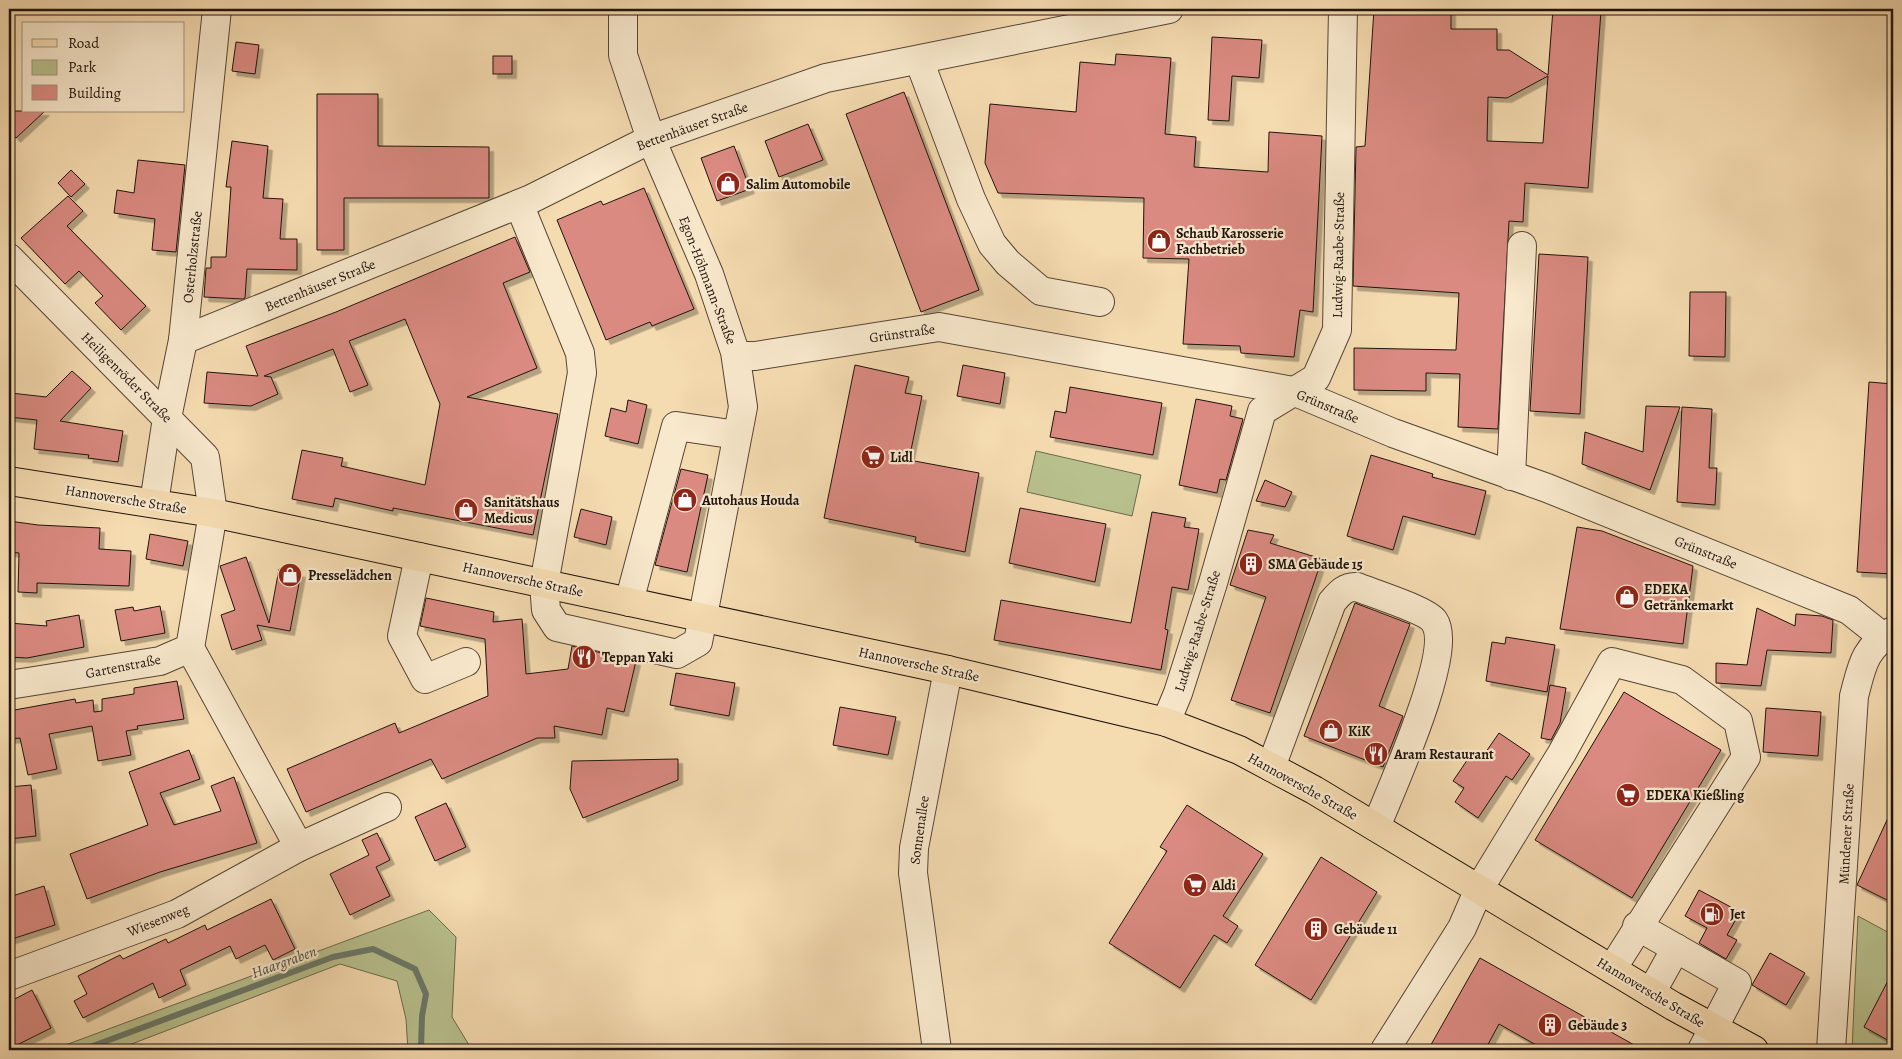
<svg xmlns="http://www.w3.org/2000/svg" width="1902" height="1059" font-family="Alegreya,serif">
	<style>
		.green { fill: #b8c18e; stroke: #6c6a4e }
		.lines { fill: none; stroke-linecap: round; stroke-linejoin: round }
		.stream { stroke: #6b7869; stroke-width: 6 }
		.building { fill: #da8a81; stroke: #20130d; fill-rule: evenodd; filter: url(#shadow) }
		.minor-casing { stroke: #554536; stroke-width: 30 }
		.major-casing { stroke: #20130d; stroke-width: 30 }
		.minor { stroke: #f8e8cc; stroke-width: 28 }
		.major { stroke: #f5dbb0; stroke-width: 28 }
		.labels { text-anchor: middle; stroke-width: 4.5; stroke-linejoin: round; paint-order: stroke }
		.street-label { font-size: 14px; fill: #20130d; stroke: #f8e8cc }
		.poi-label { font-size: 14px; font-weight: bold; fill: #20130d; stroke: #f8e8cc; text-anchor: start }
		.water-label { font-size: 15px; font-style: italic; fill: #4c4e43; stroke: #f8e8cc }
	</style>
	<defs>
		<filter id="shadow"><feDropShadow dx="4.5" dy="4.5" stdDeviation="0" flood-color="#0004"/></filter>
	</defs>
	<rect width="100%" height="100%" fill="#f5dbb0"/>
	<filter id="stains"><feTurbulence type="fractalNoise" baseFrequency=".004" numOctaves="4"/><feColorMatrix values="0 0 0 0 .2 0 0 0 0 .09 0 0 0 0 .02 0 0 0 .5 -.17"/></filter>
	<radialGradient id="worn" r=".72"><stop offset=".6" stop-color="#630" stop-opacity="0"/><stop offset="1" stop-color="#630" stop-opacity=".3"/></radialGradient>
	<g class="green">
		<polygon points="1036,451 1141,475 1132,516 1027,492"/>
		<polygon points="429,910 456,937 452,1017 472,1050 408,1050 406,1019 397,981 340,964 116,1050 52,1050"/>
		<polygon points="1858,916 1893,935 1893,1050 1852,1050"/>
	</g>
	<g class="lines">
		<polyline class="stream" points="82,1050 333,957 373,949 415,969 426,994 422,1016 421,1048 424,1050"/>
	</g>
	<g class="building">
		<path d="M1374,9h77v20h46v21h12l39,25 5,-66 48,2 -13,177 -63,-5 -2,39 -14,-1 -11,208 -40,-2 2,-53 -34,-1v18l-72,-1v-42l102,2 3,-57 -106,-7 3,-139 9,-1zM1548,76l-5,67 -56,-2 1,-44 19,1z"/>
		<polygon points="1212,37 1262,40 1259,78 1232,76 1229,121 1208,120"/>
		<polygon points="236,42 259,45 255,74 232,71"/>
		<polygon points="1116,54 1171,58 1165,134 1196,137 1194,167 1268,172 1269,132 1322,136 1313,312 1300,310 1294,357 1241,353 1240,346 1183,344 1189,259 1143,258 1144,198 998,193 985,163 990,104 1076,112 1080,62 1115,65"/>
		<rect x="493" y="56" width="19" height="18"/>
		<polygon points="904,92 979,290 921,312 846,114"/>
		<polygon points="317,94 378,94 378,146 489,147 489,198 344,198 344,250 317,250"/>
		<polygon points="9,111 45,111 16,138 9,130"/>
		<polygon points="808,124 823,160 779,177 765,141"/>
		<polygon points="232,141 268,146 263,198 283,199 280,239 297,239 297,270 247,269 245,298 243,299 204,297 206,268 211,268 211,257 226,257 231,187 226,187"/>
		<polygon points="734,146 750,189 717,201 701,158"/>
		<polygon points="138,160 185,165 176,252 152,250 155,219 114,213 117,190 134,193"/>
		<polygon points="71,170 85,184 71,197 58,183"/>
		<polygon points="644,188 694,309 652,326 650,322 606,340 557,220 601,201 603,205"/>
		<polygon points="68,196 83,211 67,226 146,306 121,330 95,303 103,296 79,271 65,284 21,238"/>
		<polygon points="515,237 530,272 503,283 537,368 467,397 558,414 533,535 393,508 393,511 335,498 333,507 292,499 302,450 343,458 341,466 425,485 440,404 405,319 349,341 368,385 350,392 333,349 264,376 271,377 278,394 251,406 204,403 207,372 258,376 246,346 336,312"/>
		<polygon points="1539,254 1588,257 1580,414 1530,411"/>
		<polygon points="1690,292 1726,292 1725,357 1689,356"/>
		<polygon points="855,365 909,377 905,393 922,396 909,460 979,473 965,552 915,542 916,537 824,518"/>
		<polygon points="963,365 1005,373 1000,404 957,396"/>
		<polygon points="72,371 91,388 60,421 123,431 118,462 88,458 89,455 34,449 37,420 9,417 11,393 46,397"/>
		<polygon points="1869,382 1893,384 1893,574 1857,572"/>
		<polygon points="1070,387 1162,403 1153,455 1050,437 1055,411 1066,413"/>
		<polygon points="1196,399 1232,406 1230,416 1243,419 1226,480 1220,479 1217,493 1179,485"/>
		<polygon points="628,400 647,405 638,444 605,436 611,408 626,412"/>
		<polygon points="1646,406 1680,407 1650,490 1582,464 1585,432 1643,452"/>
		<polygon points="1682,407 1712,409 1709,468 1717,468 1715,505 1677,502"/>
		<polygon points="1371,455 1433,474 1432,477 1486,491 1475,535 1403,516 1393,550 1347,536"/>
		<polygon points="681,469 708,475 687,572 655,565"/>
		<polygon points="1265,480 1292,492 1285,507 1256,501"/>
		<polygon points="1020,508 1106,524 1095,582 1009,563"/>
		<polygon points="581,509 612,517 606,545 574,537"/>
		<polygon points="1152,512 1186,518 1184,527 1199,529 1188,590 1172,587 1165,629 1168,630 1161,670 994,640 1001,600 1131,623"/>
		<polygon points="9,521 38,525 100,528 99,549 131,551 129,586 37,583 37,593 18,592 19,553 9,552"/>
		<polygon points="1577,527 1602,531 1693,566 1683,644 1560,629"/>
		<polygon points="1248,530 1274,535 1270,543 1322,559 1270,713 1231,700 1266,597 1230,585"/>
		<polygon points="150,534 188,541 183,566 146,559"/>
		<polygon points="246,557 269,623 279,569 301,573 290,631 257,625 262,640 232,650 221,615 235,610 220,566"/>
		<polygon points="426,598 494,612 493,622 522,619 526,674 568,669 572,646 636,661 624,712 607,708 602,735 554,726 555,738 537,738 442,779 431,759 306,812 287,769 395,723 399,733 488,696 485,639 420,626"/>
		<polygon points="1355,603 1410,624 1379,706 1403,716 1383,767 1304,736"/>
		<polygon points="160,606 165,633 121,641 115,610 133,607 134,611"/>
		<polygon points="1757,608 1795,626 1796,614 1822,616 1833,620 1831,653 1767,650 1761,686 1716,683 1716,663 1747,665"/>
		<polygon points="79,615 84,647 27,658 9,657 9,623 47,626 46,621"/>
		<polygon points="1506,637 1555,645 1547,692 1486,681 1492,642 1505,644"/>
		<polygon points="676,673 735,683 729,716 670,705"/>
		<polygon points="177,681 184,719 137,726 138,729 126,731 131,755 98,761 92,726 49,734 57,769 28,775 20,738 9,739 9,711 75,699 76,703 93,700 94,712 102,711 102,699 134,694 134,688"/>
		<polygon points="1550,685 1566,688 1560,723 1551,740 1541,738"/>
		<polygon points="1624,692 1721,750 1632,898 1535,840"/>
		<polygon points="840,707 896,717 888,755 833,745"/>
		<polygon points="1766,708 1821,712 1818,756 1763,752"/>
		<polygon points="1499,733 1530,754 1512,780 1506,776 1478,818 1455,802 1464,788 1453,781 1472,753 1481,759"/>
		<polygon points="189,750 200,779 160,793 174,825 221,811 211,786 234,777 257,843 160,872 87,899 70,854 148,825 129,772"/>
		<polygon points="678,759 678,780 583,818 570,789 572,761"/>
		<polygon points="31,785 36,836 9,839 9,787"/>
		<polygon points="446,803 466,847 435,861 415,817"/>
		<polygon points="1187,805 1263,854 1223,916 1238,926 1227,943 1214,935 1180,988 1109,943 1167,851 1160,847"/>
		<polygon points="1893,807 1893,903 1857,885"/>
		<polygon points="377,833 390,860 376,867 390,896 350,915 330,874 369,855 362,840"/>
		<polygon points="1321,857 1377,892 1311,1000 1255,965"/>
		<polygon points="44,886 55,925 9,940 9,897"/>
		<polygon points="1699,890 1740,912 1727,935 1737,940 1726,959 1699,943 1707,928 1685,916"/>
		<polygon points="271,899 295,949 273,960 265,945 236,959 230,946 180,970 186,985 159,998 153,983 83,1018 74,1001 87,994 78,976 120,955 123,959 166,939 168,943 205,925 207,930"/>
		<polygon points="1770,953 1805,973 1786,1005 1752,985"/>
		<polygon points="1480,958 1643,1050 1545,1050 1499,1024 1485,1050 1428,1050"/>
		<polygon points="1893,971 1893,1043 1864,1027"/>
		<polygon points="32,990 51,1028 9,1049 9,1002"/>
	</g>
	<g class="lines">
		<g class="minor-casing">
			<g id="minor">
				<polyline points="919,60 971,199 992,244 1008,263 1041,291 1100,302"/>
				<polyline points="519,204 580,353 582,373 544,584 546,610 557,627 677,654 698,642 743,407 735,352 709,274 651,139 623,55 623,9"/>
				<polyline points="9,258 205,457 213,513 190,648 160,661 9,685"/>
				<polyline points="183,340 531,199 651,139 826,78 1169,9"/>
				<polyline points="736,356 755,356 939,327 1293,391 1393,433 1547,488 1849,610 1883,637"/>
				<polyline points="1511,476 1522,246"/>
				<polyline points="154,503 167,418 183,340 217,9"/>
				<polyline points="419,557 402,636 425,679 466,662"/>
				<polyline points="629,602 676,426 737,435"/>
				<polyline points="190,648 299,847"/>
				<polyline points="1166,722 1178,693 1213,583 1262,411 1316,378 1337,330 1343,9"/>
				<path d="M1271,767l61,-165c7,-8 13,-16 25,-15 15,6 69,23 77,34 21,30 -44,170 -58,206"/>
				<polyline points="1637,926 1737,983 1702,1050"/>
				<polyline points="9,976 177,914 299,847 387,807"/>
				<polyline points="1651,993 1676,948"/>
				<polyline points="937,1050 913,873 914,848 948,670"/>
				<polyline points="1385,1050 1462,928 1479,889 1562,753 1612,662 1682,680 1738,721 1746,757 1612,969"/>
				<path d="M1831,1050l23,-354c8,-30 10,-48 39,-65"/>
			</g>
		</g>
		<g class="major-casing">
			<polyline id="major" points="9,481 213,513 948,670 1166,722 1239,750 1314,790 1673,1006 1754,1050"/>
		</g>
		<use href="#minor" class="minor"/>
		<use href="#major" class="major"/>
	</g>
	<defs>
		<g id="shop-disc" transform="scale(1.25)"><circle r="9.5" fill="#8f2418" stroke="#f8e8cc"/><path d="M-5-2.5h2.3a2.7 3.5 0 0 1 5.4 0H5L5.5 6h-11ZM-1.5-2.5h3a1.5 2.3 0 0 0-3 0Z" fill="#fff"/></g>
		<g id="supermarket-disc" transform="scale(1.25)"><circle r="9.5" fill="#8f2418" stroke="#f8e8cc"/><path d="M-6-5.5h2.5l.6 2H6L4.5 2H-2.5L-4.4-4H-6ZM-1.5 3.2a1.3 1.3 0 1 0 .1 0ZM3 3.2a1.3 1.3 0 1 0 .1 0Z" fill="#fff"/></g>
		<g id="building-disc" transform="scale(1.25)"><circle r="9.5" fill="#8f2418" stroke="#f8e8cc"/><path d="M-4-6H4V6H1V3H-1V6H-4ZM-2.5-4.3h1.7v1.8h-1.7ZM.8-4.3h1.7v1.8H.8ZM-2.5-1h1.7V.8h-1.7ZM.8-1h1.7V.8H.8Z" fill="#fff"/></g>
		<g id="restaurant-disc" transform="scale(1.25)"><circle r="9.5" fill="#8f2418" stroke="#f8e8cc"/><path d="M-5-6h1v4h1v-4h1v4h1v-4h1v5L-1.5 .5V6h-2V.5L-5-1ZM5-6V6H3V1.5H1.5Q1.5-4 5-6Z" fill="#fff"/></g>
		<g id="fuel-disc" transform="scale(1.25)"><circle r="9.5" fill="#8f2418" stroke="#f8e8cc"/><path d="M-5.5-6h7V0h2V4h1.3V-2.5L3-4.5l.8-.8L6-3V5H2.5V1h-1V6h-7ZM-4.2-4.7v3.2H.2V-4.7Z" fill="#fff"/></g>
	</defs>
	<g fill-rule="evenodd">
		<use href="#shop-disc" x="728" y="184"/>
		<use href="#shop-disc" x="1159" y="241"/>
		<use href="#supermarket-disc" x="873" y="457"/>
		<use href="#shop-disc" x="685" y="500"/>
		<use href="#shop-disc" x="466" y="510"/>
		<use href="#building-disc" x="1251" y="564"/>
		<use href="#shop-disc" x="290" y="575"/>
		<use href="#shop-disc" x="1627" y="597"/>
		<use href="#restaurant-disc" x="584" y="657"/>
		<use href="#shop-disc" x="1331" y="731"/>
		<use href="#restaurant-disc" x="1376" y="754"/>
		<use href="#supermarket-disc" x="1628" y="795"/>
		<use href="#supermarket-disc" x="1195" y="885"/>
		<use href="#fuel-disc" x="1712" y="914"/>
		<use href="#building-disc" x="1316" y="929"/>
		<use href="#building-disc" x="1550" y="1025"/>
	</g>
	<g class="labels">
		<g class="street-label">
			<text transform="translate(692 126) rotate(-20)" y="5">Bettenhäuser Straße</text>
			<text transform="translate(1338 255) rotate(-89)" y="5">Ludwig-Raabe-Straße</text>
			<text transform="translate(192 257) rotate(-84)" y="5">Osterholzstraße</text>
			<text transform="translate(708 280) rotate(69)" y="5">Egon-Höhmann-Straße</text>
			<text transform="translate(320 285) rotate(-22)" y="5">Bettenhäuser Straße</text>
			<text transform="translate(902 333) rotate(-8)" y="5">Grünstraße</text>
			<text transform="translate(127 377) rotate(45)" y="5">Heiligenröder Straße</text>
			<text transform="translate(1328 406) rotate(23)" y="5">Grünstraße</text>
			<text transform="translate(126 499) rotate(9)" y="5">Hannoversche Straße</text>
			<text transform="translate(1706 552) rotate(22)" y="5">Grünstraße</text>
			<text transform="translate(523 579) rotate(12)" y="5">Hannoversche Straße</text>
			<text transform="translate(1197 631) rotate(-73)" y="5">Ludwig-Raabe-Straße</text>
			<text transform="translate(919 664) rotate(12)" y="5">Hannoversche Straße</text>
			<text transform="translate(123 666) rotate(-11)" y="5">Gartenstraße</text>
			<text transform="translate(1303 786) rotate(29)" y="5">Hannoversche Straße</text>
			<text transform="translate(919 830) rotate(-82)" y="5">Sonnenallee</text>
			<text transform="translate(1846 834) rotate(-87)" y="5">Mündener Straße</text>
			<text transform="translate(158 920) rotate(-22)" y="5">Wiesenweg</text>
			<text transform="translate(1651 992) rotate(31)" y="5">Hannoversche Straße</text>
		</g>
		<g class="poi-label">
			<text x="746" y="189">Salim Automobile</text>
			<text x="1176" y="238">Schaub Karosserie<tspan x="1176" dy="16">Fachbetrieb</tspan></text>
			<text x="890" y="462">Lidl</text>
			<text x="702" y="505">Autohaus Houda</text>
			<text x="484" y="507">Sanitätshaus<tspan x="484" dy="16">Medicus</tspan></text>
			<text x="1268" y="569">SMA Gebäude 15</text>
			<text x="308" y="580">Presselädchen</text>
			<text x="1644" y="594">EDEKA<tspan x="1644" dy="16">Getränkemarkt</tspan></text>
			<text x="602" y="662">Teppan Yaki</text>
			<text x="1348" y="736">KiK</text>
			<text x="1394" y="759">Aram Restaurant</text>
			<text x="1646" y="800">EDEKA Kießling</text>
			<text x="1212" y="890">Aldi</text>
			<text x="1730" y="919">Jet</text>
			<text x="1334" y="934">Gebäude 11</text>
			<text x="1568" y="1030">Gebäude 3</text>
		</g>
		<g class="water-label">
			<text transform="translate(284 962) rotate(-20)" y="5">Haargraben</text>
		</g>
	</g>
	<rect width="1902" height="1059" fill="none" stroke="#f5dbb0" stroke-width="30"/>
	<rect x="10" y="10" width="1882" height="1039" fill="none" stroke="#20130d" stroke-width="2.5"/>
	<rect x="15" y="15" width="1872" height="1029" fill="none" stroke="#20130d"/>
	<rect x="22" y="22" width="162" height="90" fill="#f8e8cc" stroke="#a29380"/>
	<rect x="32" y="39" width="25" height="8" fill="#f5dbb0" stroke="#a29380"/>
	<text x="68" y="48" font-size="15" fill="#20130d">Road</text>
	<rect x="32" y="60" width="25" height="15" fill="#b8c18e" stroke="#a29380"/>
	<text x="68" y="72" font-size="15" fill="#20130d">Park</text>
	<rect x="32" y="85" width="25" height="15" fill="#da8a81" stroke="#a29380"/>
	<text x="68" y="98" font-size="15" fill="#20130d">Building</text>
	<rect width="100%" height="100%" filter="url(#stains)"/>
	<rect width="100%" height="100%" fill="url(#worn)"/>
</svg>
